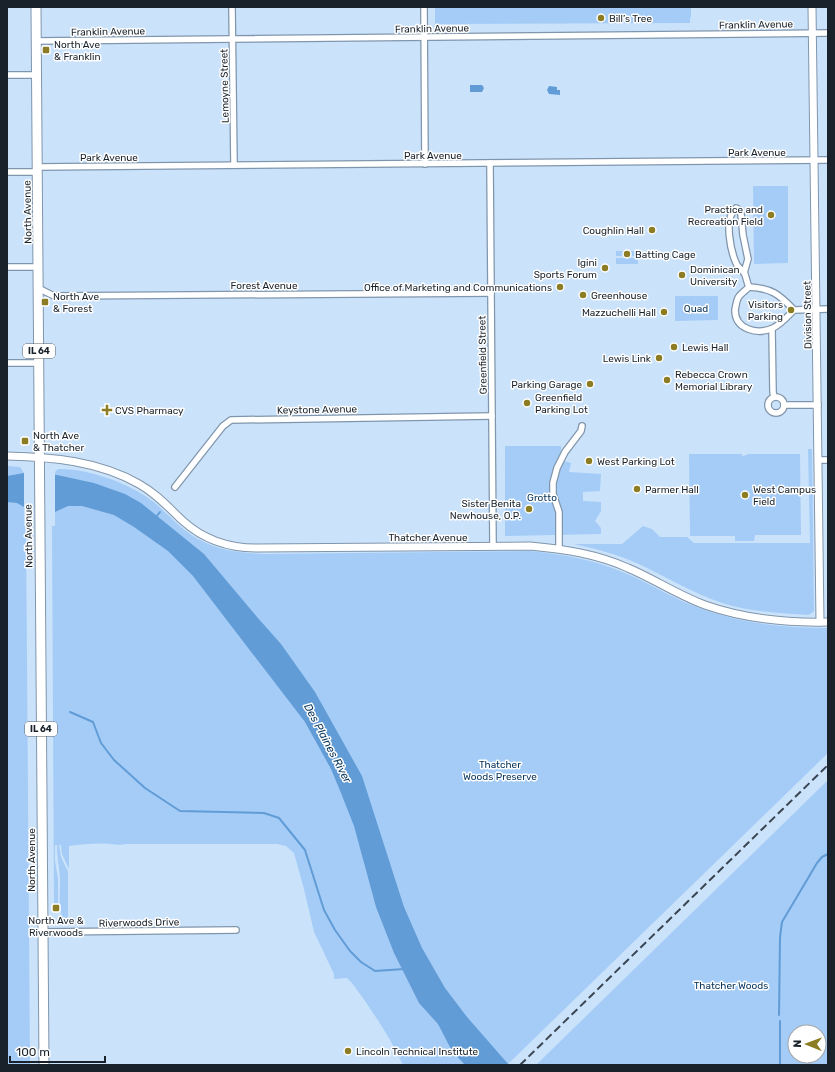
<svg xmlns="http://www.w3.org/2000/svg" width="835" height="1072" font-family="Rubik,sans-serif">
	<style>
		.green { fill: #a4ccf6; fill-rule: evenodd }
		.water { fill: #619cd7 }
		.pier { fill: #cbe2fb }
		.lines { fill: none; stroke-linecap: round; stroke-linejoin: round }
		.stream { stroke: #619cd7; stroke-width: 2 }
		.minor-casing { stroke: #8096ac; stroke-width: 8 }
		.tertiary-casing { stroke: #8096ac; stroke-width: 9 }
		.primary-casing { stroke: #8096ac; stroke-width: 11 }
		.minor { stroke: #fff; stroke-width: 5.5 }
		.tertiary { stroke: #fff; stroke-width: 7 }
		.primary { stroke: #fff; stroke-width: 9 }
		.rail { stroke: #3a4652; stroke-width: 2; stroke-dasharray: 8 4; stroke-linecap: butt }
		.poi-dot { fill: #8c7d24; stroke: #fff; stroke-width: 1.5 }
		.labels { text-anchor: middle; stroke-width: 3; stroke-linejoin: round; paint-order: stroke }
		.shield { fill: #fff; stroke: #5e646b; stroke-width: 1 }
		.shield-label { font-size: 9px; font-weight: bold; fill: #19222b }
		.poi-label { font-size: 10px; fill: #19222b; stroke: #fff; text-anchor: start }
		.street-label { font-size: 10px; fill: #19222b; stroke: #fff }
		.park-label { font-size: 10px; fill: #06335a; stroke: #fff }
		.water-label { font-size: 11px; font-style: italic; fill: #06345a; stroke: #fff }
	</style>
	<rect width="100%" height="100%" fill="#cbe2fb"/>
	<g class="green">
		<polygon points="435,7 691,7 691,17 690,18 690,23 435,24"/>
		<polygon points="753,186 788,186 788,263 754,264"/>
		<rect x="616" y="251" width="22" height="5"/>
		<rect x="616" y="258" width="22" height="6"/>
		<polygon points="675,296 718,296 718,320 675,321"/>
		<polygon points="505,446 561,446 561,460 571,463 569,472 601,474 600,491 583,492 583,501 601,502 601,511 595,521 601,528 601,534 505,536"/>
		<path d="M808,449h4l2,162 -5,4c-29,-2 -59,-3 -87,-12 -29,-10 -54,-25 -81,-38 -21,-10 -44,-16 -67,-21h48l21,-18 9,3 8,8h27l7,6h116z"/>
		<polygon points="689,454 742,454 742,456 747,455 747,454 800,454 801,535 755,535 754,541 735,541 735,536 690,536"/>
		<polygon points="7,466 20,467 24,473 24,526 26,526 30,1065 7,1065"/>
		<path d="M58,469c30,-1 74,15 97,34 15,13 27,28 45,37 20,11 42,13 65,14l265,-3c32,3 65,9 95,22 26,11 50,27 77,36 41,15 83,19 126,19v125l-321,312h-104c-14,-30 -32,-56 -51,-82l-5,-5 -13,1v-5l-20,-42 -10,-43 -10,-36 -8,-7 -9,-2h-150c-6,1 -10,1 -16,0 -14,-1 -29,0 -42,2v23l-7,-15 -1,-9h-2l2,12 7,15v51l-1,1c-11,-11 -6,-33 -7,-47 -1,-11 -3,-21 -3,-32h-2v16l3,18v25l-4,1 -2,-379h3v-54z"/>
		<path d="M828,780v285h-292zM795,1032h24v24h-24z"/>
	</g>
	<g class="water">
		<polygon points="470,85 482,85 484,88 482,92 470,92"/>
		<polygon points="549,86 557,87 557,90 560,90 560,95 549,94 547,90"/>
		<polygon points="24,473 57,475 94,483 125,494 141,503 204,554 257,617 281,644 315,692 362,776 404,907 422,948 445,988 467,1017 509,1065 465,1065 452,1051 438,1024 419,1003 394,953 376,907 354,826 341,793 331,769 305,722 193,576 168,551 134,527 114,515 82,506 68,506 55,512 24,507 17,503 7,502 7,476"/>
	</g>
	<polygon class="pier" points="24,471 55,473 55,514 24,509"/>
	<g class="lines">
		<g class="stream">
			<polyline points="156,517 160,512"/>
			<polyline points="70,712 93,722 101,743 114,760 145,788 180,811 264,813 279,818 305,850 324,910 335,930 350,951 361,962 375,971 404,969"/>
			<polyline points="779,1015 780,937 782,922 817,863 822,857 828,854"/>
			<polyline points="780,1021 780,1065"/>
		</g>
		<g class="minor-casing">
			<g id="minor">
				<polyline points="232,7 234,165"/>
				<polyline points="424,7 425,164"/>
				<polyline points="36,41 828,33"/>
				<polyline points="7,75 37,75"/>
				<polyline points="490,163 493,546"/>
				<polyline points="37,167 828,160"/>
				<polyline points="7,172 37,172"/>
				<polyline points="7,267 38,267"/>
				<path d="M744,273l4,-14 -5,-24 -2,-21 -3,-5 -2,-1c-13,10 -5,45 1,57 2,3 5,5 7,7 2,4 3,11 5,15"/>
				<polyline points="38,288 54,296 491,293"/>
				<path d="M794,310c-6,6 -13,14 -21,18 -15,7 -38,2 -38,-18 1,-4 1,-8 3,-12 2,-4 7,-7 11,-11 22,1 30,7 45,23l34,-1"/>
				<polyline points="772,329 773,392 774,397"/>
				<polyline points="7,363 39,363"/>
				<circle cx="776" cy="405" r="8"/>
				<polyline points="784,405 818,405"/>
				<polyline points="819,460 828,460"/>
				<polyline points="175,487 223,426 231,420 492,416"/>
				<polyline points="559,549 559,512 553,494 553,483 557,468 565,452 581,431 582,426"/>
				<polyline points="43,932 236,930"/>
			</g>
		</g>
		<g class="tertiary-casing">
			<g id="tertiary">
				<polyline points="812,7 820,622"/>
				<path d="M7,456c45,1 92,5 132,28 18,10 30,24 44,37 20,18 46,27 73,27l274,-2c34,3 67,8 98,22 26,11 50,27 77,37 40,14 81,18 123,17"/>
			</g>
		</g>
		<g class="primary-casing">
			<polyline id="primary" points="36,7 44,1065"/>
		</g>
		<use href="#minor" class="minor"/>
		<use href="#tertiary" class="tertiary"/>
		<use href="#primary" class="primary"/>
		<polyline class="rail" points="520,1065 828,765"/>
	</g>
	<g class="poi-dot">
		<circle cx="601" cy="18" r="4"/>
		<rect x="42" y="46" width="8" height="8" rx="2"/>
		<circle cx="771" cy="215" r="4"/>
		<circle cx="652" cy="230" r="4"/>
		<circle cx="627" cy="254" r="4"/>
		<circle cx="605" cy="268" r="4"/>
		<circle cx="682" cy="275" r="4"/>
		<circle cx="560" cy="287" r="4"/>
		<circle cx="583" cy="295" r="4"/>
		<rect x="41" y="298" width="8" height="8" rx="2"/>
		<circle cx="791" cy="310" r="4"/>
		<circle cx="664" cy="312" r="4"/>
		<circle cx="674" cy="347" r="4"/>
		<circle cx="659" cy="358" r="4"/>
		<circle cx="667" cy="380" r="4"/>
		<circle cx="590" cy="384" r="4"/>
		<circle cx="527" cy="403" r="4"/>
		<path d="M105 404h4v4h4v4h-4v4h-4v-4h-4v-4h4z"/>
		<rect x="21" y="437" width="8" height="8" rx="2"/>
		<circle cx="589" cy="461" r="4"/>
		<circle cx="637" cy="489" r="4"/>
		<circle cx="745" cy="495" r="4"/>
		<circle cx="529" cy="509" r="4"/>
		<rect x="52" y="904" width="8" height="8" rx="2"/>
		<circle cx="348" cy="1051" r="4"/>
	</g>
	<g class="labels">
		<g class="shield">
			<rect x="23" y="344" width="32" height="14" rx="3"/>
			<rect x="25" y="722" width="32" height="14" rx="3"/>
		</g>
		<g class="shield-label">
			<text x="39" y="354">IL 64</text>
			<text x="41" y="732">IL 64</text>
		</g>
		<g class="poi-label">
			<text x="609" y="22">Bill’s Tree</text>
			<text x="54" y="48">North Ave<tspan x="54" dy="12">&amp; Franklin</tspan></text>
			<text x="763" y="213" text-anchor="end">Practice and<tspan x="763" dy="12">Recreation Field</tspan></text>
			<text x="644" y="234" text-anchor="end">Coughlin Hall</text>
			<text x="635" y="258">Batting Cage</text>
			<text x="597" y="266" text-anchor="end">Igini<tspan x="597" dy="12">Sports Forum</tspan></text>
			<text x="690" y="273">Dominican<tspan x="690" dy="12">University</tspan></text>
			<text x="552" y="291" text-anchor="end">Office of Marketing and Communications</text>
			<text x="591" y="299">Greenhouse</text>
			<text x="53" y="300">North Ave<tspan x="53" dy="12">&amp; Forest</tspan></text>
			<text x="783" y="308" text-anchor="end">Visitors<tspan x="783" dy="12">Parking</tspan></text>
			<text x="656" y="316" text-anchor="end">Mazzuchelli Hall</text>
			<text x="682" y="351">Lewis Hall</text>
			<text x="651" y="362" text-anchor="end">Lewis Link</text>
			<text x="675" y="378">Rebecca Crown<tspan x="675" dy="12">Memorial Library</tspan></text>
			<text x="582" y="388" text-anchor="end">Parking Garage</text>
			<text x="535" y="401">Greenfield<tspan x="535" dy="12">Parking Lot</tspan></text>
			<text x="115" y="414">CVS Pharmacy</text>
			<text x="33" y="439">North Ave<tspan x="33" dy="12">&amp; Thatcher</tspan></text>
			<text x="597" y="465">West Parking Lot</text>
			<text x="645" y="493">Parmer Hall</text>
			<text x="753" y="493">West Campus<tspan x="753" dy="12">Field</tspan></text>
			<text x="521" y="507" text-anchor="end">Sister Benita<tspan x="521" dy="12">Newhouse, O.P.</tspan></text>
			<text x="56" y="924" text-anchor="middle">North Ave &amp;<tspan x="56" dy="12">Riverwoods</tspan></text>
			<text x="356" y="1055">Lincoln Technical Institute</text>
		</g>
		<g class="street-label">
			<text transform="translate(756 24) rotate(-1)" y="4">Franklin Avenue</text>
			<text transform="translate(432 28) rotate(-1)" y="4">Franklin Avenue</text>
			<text transform="translate(108 31) rotate(-1)" y="4">Franklin Avenue</text>
			<text transform="translate(224 86) rotate(-91)" y="4">Lemoyne Street</text>
			<text x="757" y="156">Park Avenue</text>
			<text x="433" y="159">Park Avenue</text>
			<text x="109" y="161">Park Avenue</text>
			<text transform="translate(27 212) rotate(-91)" y="4">North Avenue</text>
			<text x="264" y="289">Forest Avenue</text>
			<text transform="translate(807 315) rotate(-91)" y="4">Division Street</text>
			<text transform="translate(482 355) rotate(-91)" y="4">Greenfield Street</text>
			<text transform="translate(317 409) rotate(-1)" y="4">Keystone Avenue</text>
			<text transform="translate(28 536) rotate(-91)" y="4">North Avenue</text>
			<text x="428" y="541">Thatcher Avenue</text>
			<text transform="translate(31 860) rotate(-90)" y="4">North Avenue</text>
			<text transform="translate(139 922) rotate(-1)" y="4">Riverwoods Drive</text>
		</g>
		<g class="park-label">
			<text x="696" y="312">Quad</text>
			<text x="542" y="501">Grotto</text>
			<text x="500" y="768">Thatcher<tspan x="500" dy="12">Woods Preserve</tspan></text>
			<text x="731" y="989">Thatcher Woods</text>
		</g>
		<g class="water-label">
			<text transform="translate(328 743) rotate(62)" y="4">Des Plaines River</text>
		</g>
	</g>
	<rect width="835" height="1072" fill="none" stroke="#19222b" stroke-width="16"/>
	<g transform="translate(807 1044) rotate(271)"><circle r="19" fill="#ffffff" stroke="#a3a7aa"/>
	<path d="M0-3L7 15L0 10L-7 15Z" fill="#8c7d24"/>
	<text y="-6" font-size="11" font-weight="bold" text-anchor="middle" fill="#19222b">N</text>
	</g>
	<path d="M10 1056v6h95v-6" fill="none" stroke="#19222b" stroke-width="2"/>
	<text x="16" y="1056" font-size="12" fill="#19222b" stroke="#ffffff" stroke-width="3" paint-order="stroke">100 m</text>
</svg>
